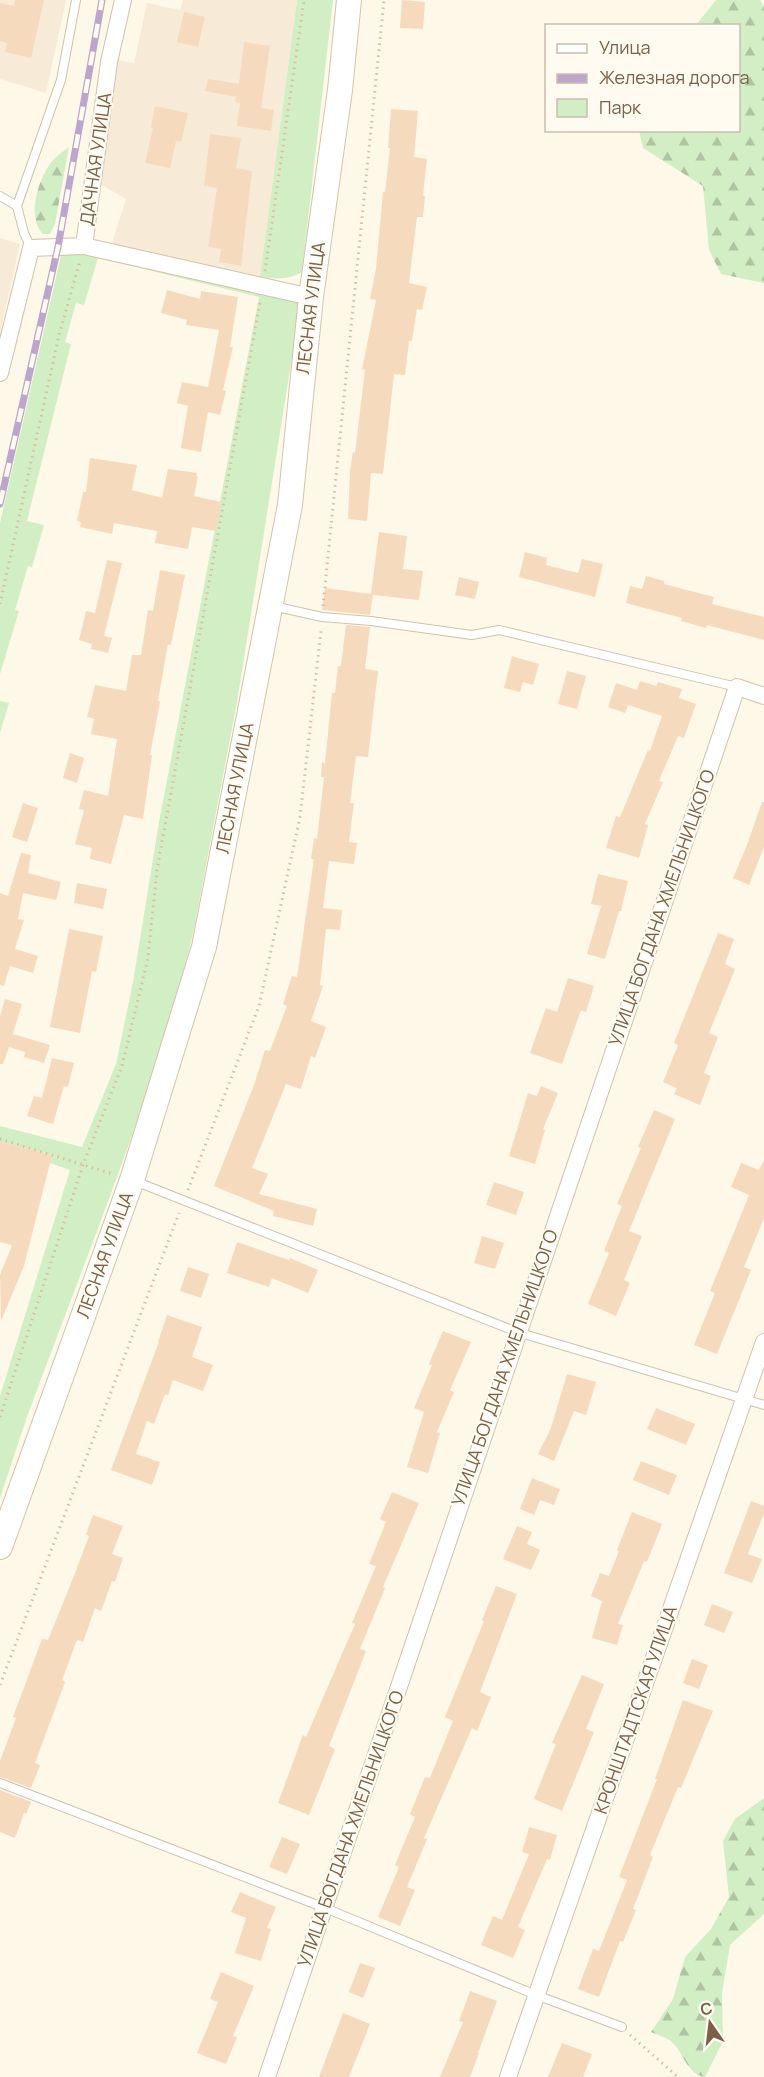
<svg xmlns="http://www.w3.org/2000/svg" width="764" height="2077" font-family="Manrope,sans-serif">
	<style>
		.residential { fill: #f7ebd7 }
		.green { fill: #d2eec5 }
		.forest { fill: url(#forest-firs) }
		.building { fill: #f6dabe }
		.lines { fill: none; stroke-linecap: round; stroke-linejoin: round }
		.lane-casing { stroke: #d2c1ad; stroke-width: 10 }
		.street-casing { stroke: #d2c1ad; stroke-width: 18 }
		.secondary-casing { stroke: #d6c2aa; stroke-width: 26 }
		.path { stroke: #dcbda0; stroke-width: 3; stroke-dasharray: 1.5 4.5; stroke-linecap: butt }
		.lane { stroke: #fff; stroke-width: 8 }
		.street { stroke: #fff; stroke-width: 16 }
		.secondary { stroke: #fff; stroke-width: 24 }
		.rail-casing { stroke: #bda5cb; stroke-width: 7 }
		.rail { stroke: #fffbf1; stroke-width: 4.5; stroke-dasharray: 14; stroke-linecap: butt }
		.labels { text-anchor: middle; stroke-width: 4.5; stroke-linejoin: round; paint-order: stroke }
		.street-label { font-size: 18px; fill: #7c6049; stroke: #fffbf1 }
	</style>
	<defs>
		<pattern id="forest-firs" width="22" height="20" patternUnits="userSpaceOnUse" patternTransform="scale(1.5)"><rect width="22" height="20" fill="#d2eec5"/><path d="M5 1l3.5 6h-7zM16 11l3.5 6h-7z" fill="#afc4a2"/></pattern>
	</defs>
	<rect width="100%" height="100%" fill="#fef8e9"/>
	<g class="residential">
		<polygon points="0,0 66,0 46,93 0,79"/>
		<polygon points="183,0 297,0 260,277 168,258 112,243 126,199 100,184 117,60 134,63 147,3 180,10"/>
		<polygon points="0,238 20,244 0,333"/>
	</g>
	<g class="green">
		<path d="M297,0h36l-31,272c-14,8 -27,7 -42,5z"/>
		<path d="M62,251l25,2 207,45 4,5 1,10 -62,389 -44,232c-37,153 -98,300 -153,448 -15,38 -27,78 -40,116v-102l70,-226 -20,-7 2,-8 -52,-13v-16l82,21 34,-83 17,-82 26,-160 100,-525 -161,-39 -14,47 -8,-2 -11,39 6,2 -44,177 17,4 -12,42 -4,-1 -13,44 4,1 -19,63v-151z"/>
		<polygon points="0,701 9,703 0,733"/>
	</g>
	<g class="forest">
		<polygon points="716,0 760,0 764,6 764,283 721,274 709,250 703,186 643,148 639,131 738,130 738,26 696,25"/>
		<path d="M69,147l-14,77 -5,10h-7c-16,-17 -6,-49 5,-67 5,-9 13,-14 21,-20z"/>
		<path d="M764,1798v116l-34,31 -8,48 1,48 -18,36c-18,-3 -21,-23 -32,-34 -5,-5 -15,-8 -22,-11l22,-33 12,-42 26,-28 18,-32 -6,-56 12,-22z"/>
	</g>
	<g class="building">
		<polygon points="15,0 44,0 31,58 5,52 7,43 0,41 0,3 14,6"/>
		<polygon points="402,0 425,2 423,29 400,28"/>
		<polygon points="184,12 205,17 198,47 177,42"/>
		<polygon points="244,42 270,46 261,108 274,110 271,131 237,126 240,103 235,102 236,97 205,91 208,79 239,84"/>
		<polygon points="155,106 188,113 181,142 176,141 170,168 145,163 153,128 151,127"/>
		<polygon points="391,109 418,111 414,157 427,159 423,196 425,196 423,217 417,217 409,283 427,287 422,310 417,309 412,341 409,341 405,375 394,374 383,474 371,473 367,521 348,519 350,470 353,452 355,453 365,370 362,369 376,300 370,299 376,269 383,192 385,192 390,148 388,148"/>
		<polygon points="210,134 241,138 236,168 252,171 241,266 219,262 221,249 208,247 217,188 204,186"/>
		<polygon points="167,290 200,299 201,291 238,297 230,347 233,347 223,390 226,391 220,415 208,412 201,452 181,448 188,406 177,403 182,382 208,387 219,330 186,325 187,320 161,313"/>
		<polygon points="90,458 137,465 132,490 162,498 168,469 197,473 196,476 198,476 194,496 221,502 216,531 192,527 188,549 155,543 157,531 114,523 112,534 80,527 81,522 77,521 83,492 86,492"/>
		<polygon points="379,532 407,536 403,569 423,571 419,600 373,595 370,615 322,610 325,588 371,594"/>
		<polygon points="525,552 547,558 546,565 578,573 582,559 603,564 595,597 519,577"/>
		<polygon points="107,560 122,563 104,636 112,638 108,653 91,649 92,644 79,640 86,611 95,613"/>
		<polygon points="160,570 185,575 171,645 168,644 158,701 160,702 150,755 152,755 143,819 124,815 111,864 90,859 92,848 75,844 84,810 79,809 84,790 108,796 117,739 91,734 94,719 87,717 95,685 126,691 132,655 141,655 148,610 153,611"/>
		<polygon points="646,576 664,581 664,584 714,597 712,604 764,617 764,640 707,625 706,628 681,621 682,618 626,603 630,586 642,589"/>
		<polygon points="459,577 479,582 475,599 455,595"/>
		<polygon points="346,625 370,627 365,669 378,671 368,757 356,756 350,803 354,803 349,842 357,843 354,864 329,861 323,908 342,910 340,930 326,929 320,985 323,986 311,1021 326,1027 315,1058 311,1056 301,1089 286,1084 252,1168 268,1174 259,1194 317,1209 313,1226 273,1216 274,1211 214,1186 254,1085 265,1050 270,1051 287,1006 283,1004 292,976 297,977 314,859 311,859 314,838 317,839 324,777 321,777 322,762 325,763 332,693 335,693 338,666 341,666"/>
		<polygon points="512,656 539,664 533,685 523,682 520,692 504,688"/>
		<polygon points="567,671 586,676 577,709 558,704"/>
		<polygon points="640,681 656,686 658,682 682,689 679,698 696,704 684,738 678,736 659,781 663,782 645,824 648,825 639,858 606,848 616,816 620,817 648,750 650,751 662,716 628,705 625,713 608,707 616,683 637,690"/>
		<polygon points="70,753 84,758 77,783 63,778"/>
		<polygon points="762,802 764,802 764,847 749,885 733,878 747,845"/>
		<polygon points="23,803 38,808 27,842 12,837"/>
		<polygon points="21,853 31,855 28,873 61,882 56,900 23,893 18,919 24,920 15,949 38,956 33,973 10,966 4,986 0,985 0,893 8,896"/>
		<polygon points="598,874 628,881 621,911 619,911 605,959 587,954 601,906 591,904"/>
		<polygon points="77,883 107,889 103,909 74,903"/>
		<polygon points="69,929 103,936 96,972 92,971 80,1033 50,1027"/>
		<polygon points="718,933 734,939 725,964 735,969 709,1033 718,1037 704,1073 711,1076 700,1105 674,1094 677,1088 663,1082 678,1045 674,1043"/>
		<polygon points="568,978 594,986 586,1012 581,1010 562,1064 530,1053 546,1008 557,1012"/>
		<polygon points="5,999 22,1004 13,1034 50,1045 44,1063 24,1057 25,1052 9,1047 3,1064 0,1064 0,1016"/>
		<polygon points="52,1058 74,1063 68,1087 64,1086 53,1124 27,1116 34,1096 42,1098"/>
		<polygon points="541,1086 558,1093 543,1129 545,1130 535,1164 509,1156 528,1093 537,1096"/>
		<polygon points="654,1110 675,1119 629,1231 642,1236 624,1280 630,1283 616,1316 588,1304 609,1253 604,1251 622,1206 617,1204 641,1148 638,1147"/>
		<polygon points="0,1142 52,1155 24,1266 1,1321 0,1275 12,1245 0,1242"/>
		<polygon points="764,1160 764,1218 744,1267 751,1270 717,1354 694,1345 715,1293 710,1291 749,1195 731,1187 741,1163 759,1170"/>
		<polygon points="494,1182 524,1192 516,1215 486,1205"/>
		<polygon points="482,1236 504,1243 495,1269 474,1263"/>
		<polygon points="237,1242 289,1260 290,1258 318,1270 308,1293 272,1278 269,1287 227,1273"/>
		<polygon points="188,1267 209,1274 201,1298 180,1291"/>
		<polygon points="167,1315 202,1327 192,1357 213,1365 203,1391 173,1380 168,1395 165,1394 154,1424 147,1421 136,1454 160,1462 152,1485 111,1470 159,1342 158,1342"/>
		<polygon points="443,1331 471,1342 450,1390 454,1392 437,1432 440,1433 428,1473 407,1467 424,1412 414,1408 432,1365 429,1364"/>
		<polygon points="567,1374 596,1382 586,1415 574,1411 554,1461 538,1454 551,1428"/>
		<polygon points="656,1408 695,1424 686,1445 647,1429"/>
		<polygon points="641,1461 677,1475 669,1495 633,1480"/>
		<polygon points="532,1478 560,1489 554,1505 540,1500 534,1515 520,1509"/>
		<polygon points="392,1492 419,1503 383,1587 385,1588 360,1649 366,1651 329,1746 335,1749 309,1815 278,1803 303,1735 306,1737 355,1624 352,1623 376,1566 369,1564 386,1522 380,1519"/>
		<polygon points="751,1501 764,1506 764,1513 748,1554 762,1559 752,1583 724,1573"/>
		<polygon points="632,1512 662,1524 647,1562 644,1561 618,1624 623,1625 617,1645 592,1638 602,1601 591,1596 600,1573 609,1576 619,1551 617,1550"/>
		<polygon points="93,1515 123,1526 112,1554 123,1558 115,1582 112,1581 101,1611 95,1608 83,1642 77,1640 62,1680 65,1682 35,1763 40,1765 31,1788 0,1777 0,1761 16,1718 13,1717 42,1639 48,1640 74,1576 89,1536 86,1534"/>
		<polygon points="517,1526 532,1532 527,1544 540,1550 531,1570 503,1559"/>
		<polygon points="496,1586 517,1594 480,1692 491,1697 477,1731 472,1728 424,1838 427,1839 407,1887 415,1890 400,1926 378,1917 399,1867 395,1865 415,1817 410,1814 425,1777 430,1778 453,1721 445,1717 484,1621 482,1620"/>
		<polygon points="712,1604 733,1612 724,1633 704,1625"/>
		<polygon points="692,1659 708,1665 699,1689 683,1683"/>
		<polygon points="582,1675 604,1684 586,1729 594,1732 562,1811 534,1799 556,1744 552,1743"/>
		<polygon points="683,1700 713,1711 681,1788 678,1787 650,1855 653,1857 633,1909 636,1910 623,1942 620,1941 599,1997 578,1989 593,1949 599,1951 627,1880 619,1877 657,1779 655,1779"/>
		<polygon points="0,1790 31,1802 26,1814 24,1813 15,1838 0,1832"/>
		<polygon points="529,1827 557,1835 550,1860 547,1859 518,1927 525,1930 513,1958 481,1945 493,1916 502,1920 529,1854 522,1852"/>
		<polygon points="282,1837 300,1844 287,1874 269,1867"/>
		<polygon points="240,1892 276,1907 267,1928 271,1929 261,1961 235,1953 246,1918 231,1912"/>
		<polygon points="360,1963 375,1968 363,1998 349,1992"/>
		<polygon points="221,1972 254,1986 233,2036 237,2037 226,2064 197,2053 218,2002 210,1999"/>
		<polygon points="470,1991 497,2001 478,2053 479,2053 470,2077 440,2077 463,2022 459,2021"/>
		<polygon points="343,2013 370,2024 349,2077 319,2077"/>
		<polygon points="562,2043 592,2054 583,2077 548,2077"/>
	</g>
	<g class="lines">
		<g class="lane-casing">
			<g id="lane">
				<polyline points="0,196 17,206 24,233 31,248"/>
				<polyline points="17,206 61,80 76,0"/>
				<polyline points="273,606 322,617 371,621 472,635 499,630 737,687"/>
				<polyline points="132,1180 517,1332 764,1405"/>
				<polyline points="0,1783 325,1908 536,1995 622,2027"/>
			</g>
		</g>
		<g class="street-casing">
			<g id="street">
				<polyline points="84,246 311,297"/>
				<polyline points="0,373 31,248 84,246 109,62 123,0"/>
				<polyline points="267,2077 737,687 764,696"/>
				<polyline points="508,2077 764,1342"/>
			</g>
		</g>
		<g class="secondary-casing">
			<polyline id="secondary" points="0,1547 132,1180 204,947 290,505 311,297 340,90 349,0"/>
		</g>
		<g class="path">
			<polyline points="265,271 304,0"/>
			<polyline points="0,604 59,335 80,261"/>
			<polyline points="323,606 384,0"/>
			<polyline points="0,1139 113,1174"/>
			<polyline points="188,1190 259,1006 300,817 321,631"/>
			<polyline points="0,1417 83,1165 122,1066 148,958 157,870 260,302"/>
			<polyline points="0,1685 179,1213"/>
			<polyline points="630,2035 678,2077"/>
		</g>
		<use href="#lane" class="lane"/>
		<use href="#street" class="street"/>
		<use href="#secondary" class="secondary"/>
		<g class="rail-casing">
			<polyline id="rail" points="0,504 58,247 102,0"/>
		</g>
		<use href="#rail" class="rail"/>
	</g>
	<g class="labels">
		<g class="street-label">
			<text transform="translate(96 159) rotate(-82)" y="6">ДАЧНАЯ УЛИЦА</text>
			<text transform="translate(311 308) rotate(-83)" y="6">ЛЕСНАЯ УЛИЦА</text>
			<text transform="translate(235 788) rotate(-79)" y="6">ЛЕСНАЯ УЛИЦА</text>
			<text transform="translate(662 908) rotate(-71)" y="6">УЛИЦА БОГДАНА ХМЕЛЬНИЦКОГО</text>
			<text transform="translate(105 1255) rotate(-70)" y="6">ЛЕСНАЯ УЛИЦА</text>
			<text transform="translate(505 1368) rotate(-71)" y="6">УЛИЦА БОГДАНА ХМЕЛЬНИЦКОГО</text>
			<text transform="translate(636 1710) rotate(-71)" y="6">КРОНШТАДТСКАЯ УЛИЦА</text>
			<text transform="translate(351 1829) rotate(-71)" y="6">УЛИЦА БОГДАНА ХМЕЛЬНИЦКОГО</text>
		</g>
	</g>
	<rect x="545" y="24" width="195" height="108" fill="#fffbf1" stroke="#cbbdae" stroke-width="1.5"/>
	<rect x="557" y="44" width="30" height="9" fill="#ffffff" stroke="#cbbdae" stroke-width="1.5"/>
	<text x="599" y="54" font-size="18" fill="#7c6049">Улица</text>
	<rect x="557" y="74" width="30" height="9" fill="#bda5cb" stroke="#cbbdae" stroke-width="1.5"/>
	<text x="599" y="84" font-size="18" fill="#7c6049">Железная дорога</text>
	<rect x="557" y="99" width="30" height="18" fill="#d2eec5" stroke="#cbbdae" stroke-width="1.5"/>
	<text x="599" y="114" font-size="18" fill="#7c6049">Парк</text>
	<g transform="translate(710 2023) rotate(346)" stroke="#fffbf1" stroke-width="4.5" paint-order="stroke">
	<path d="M0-4.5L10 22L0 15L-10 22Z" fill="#7c6049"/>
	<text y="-9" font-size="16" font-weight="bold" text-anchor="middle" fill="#7c6049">С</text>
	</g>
</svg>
